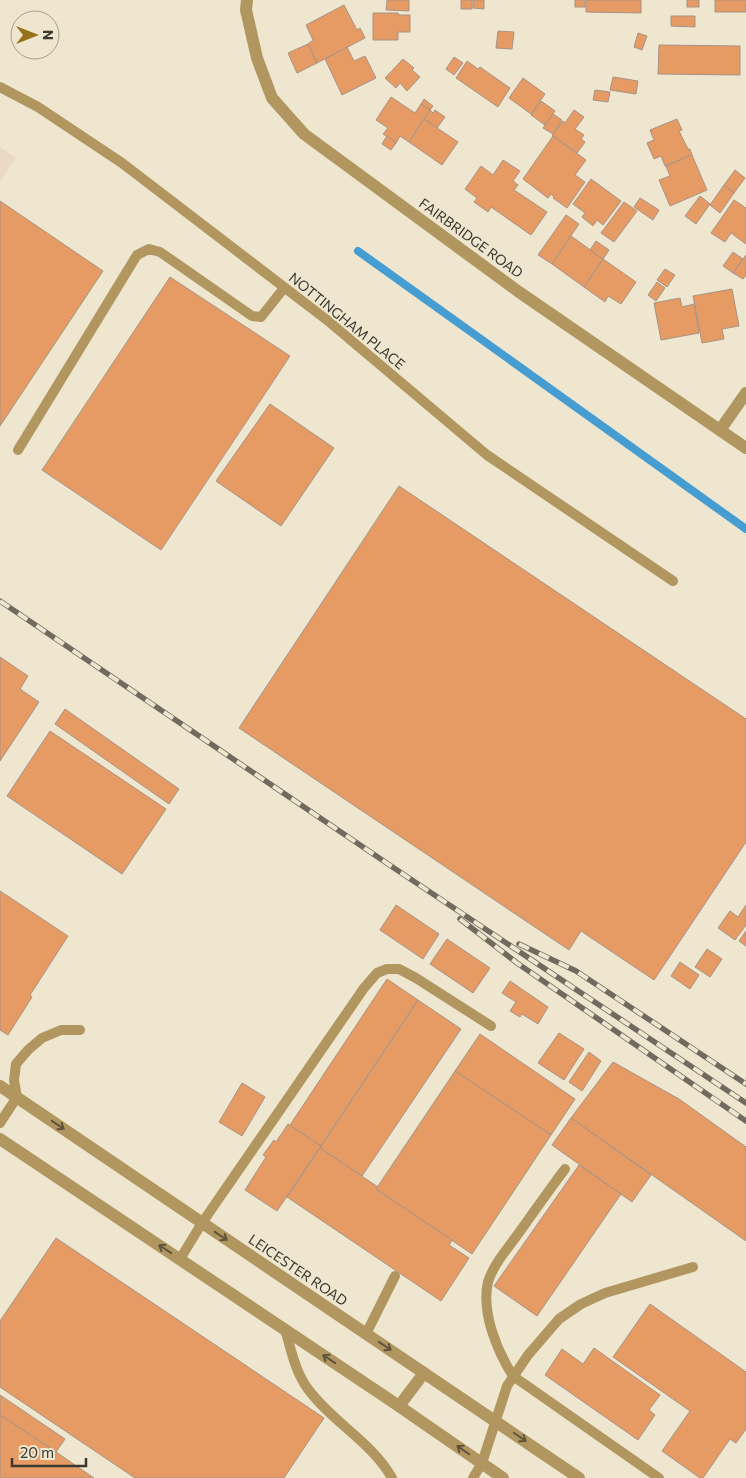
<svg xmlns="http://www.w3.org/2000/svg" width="746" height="1478" font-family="Commissioner,sans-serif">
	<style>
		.industrial { fill: #ead9c7 }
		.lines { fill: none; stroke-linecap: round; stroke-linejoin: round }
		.stream { stroke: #469dd2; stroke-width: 8 }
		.building { fill: #e69b64; stroke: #a79385 }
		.lane { stroke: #b19660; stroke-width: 10 }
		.street { stroke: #b19660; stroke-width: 12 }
		.rail-casing { stroke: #706b5e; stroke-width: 5.5 }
		.rail { stroke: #eee6cf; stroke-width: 4; stroke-dasharray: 11; stroke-linecap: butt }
		.oneway { stroke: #5e543e }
		.labels { text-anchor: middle; stroke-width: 4; stroke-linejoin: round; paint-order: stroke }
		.street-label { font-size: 14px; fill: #3b382f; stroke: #eee6cf }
	</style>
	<rect width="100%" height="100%" fill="#eee6cf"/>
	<polygon class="industrial" points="0,147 16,158 0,182"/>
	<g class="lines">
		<polyline class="stream" points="358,251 746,529"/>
	</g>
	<g class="building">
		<polygon points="387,0 409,0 409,11 386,10"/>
		<rect x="461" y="0" width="11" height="9"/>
		<polygon points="473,0 484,0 484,9 473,8"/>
		<rect x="575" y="0" width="10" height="7"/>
		<polygon points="586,0 641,0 641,13 586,12"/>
		<rect x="687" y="0" width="12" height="7"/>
		<rect x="715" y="0" width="31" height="12"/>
		<polygon points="344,5 357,30 360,28 365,38 317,63 308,44 313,40 306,25"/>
		<polygon points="373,13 398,13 399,15 410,15 410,32 398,32 398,40 373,40"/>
		<polygon points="671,16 695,16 695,27 671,26"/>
		<polygon points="498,31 514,32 512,49 496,48"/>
		<polygon points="638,33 647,36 642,50 634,47"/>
		<polygon points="308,44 317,63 297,73 288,53"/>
		<polygon points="659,45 740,46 740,75 658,74"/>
		<polygon points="347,47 354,61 365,56 376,78 342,95 325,59"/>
		<polygon points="454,57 463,63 454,75 446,69"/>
		<polygon points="403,59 414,68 412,70 420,77 407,91 400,83 396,88 385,78"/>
		<polygon points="467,61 478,69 480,67 510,88 498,107 456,78"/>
		<polygon points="613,77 638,81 636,94 610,90"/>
		<polygon points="523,78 545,94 531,114 509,98"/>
		<polygon points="595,90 610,92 608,102 593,100"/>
		<polygon points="391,97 415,113 421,104 430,110 409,142 400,136 396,143 383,134 388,128 376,120"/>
		<polygon points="424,99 433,106 430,110 421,104"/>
		<polygon points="541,101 555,111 545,125 531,115"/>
		<polygon points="430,110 433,113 435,110 445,117 437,128 424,119"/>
		<polygon points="574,110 584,117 575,129 584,135 581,139 585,142 577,153 552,135 563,121 565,123"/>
		<polygon points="553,114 562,120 553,134 543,128"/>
		<polygon points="424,119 458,142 442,165 409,142"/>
		<polygon points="677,119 682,130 679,131 688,149 690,149 692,155 665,166 661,156 654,159 647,143 654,140 650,130"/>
		<polygon points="387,136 396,143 391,150 382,144"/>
		<polygon points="553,136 586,160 575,175 585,182 567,208 553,198 554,197 551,194 548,198 523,179"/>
		<polygon points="692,155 707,190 670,206 659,180 670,176 666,166"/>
		<polygon points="503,160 520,171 513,181 518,185 514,190 547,212 531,235 491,207 488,212 474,202 477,198 465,189 481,166 493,175"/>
		<polygon points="735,170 745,178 734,193 724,185"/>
		<polygon points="591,179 621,201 603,225 597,220 593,226 582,217 585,213 573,204"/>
		<polygon points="724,185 734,193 720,213 710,205"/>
		<polygon points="700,196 710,204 696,224 685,216"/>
		<polygon points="640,198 659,210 653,220 634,207"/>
		<polygon points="734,200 746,208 746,244 731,233 725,242 711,233"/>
		<polygon points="0,201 103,271 0,426"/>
		<polygon points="624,202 637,211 614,242 601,233"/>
		<polygon points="566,215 579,224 552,264 538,255"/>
		<polygon points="571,236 603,259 584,287 552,264"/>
		<polygon points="596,241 609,250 603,259 590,250"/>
		<polygon points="733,252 743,259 733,273 723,266"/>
		<polygon points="746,255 746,275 743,279 733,273"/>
		<polygon points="603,259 636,282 621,304 608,296 605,302 584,287"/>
		<polygon points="665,269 675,275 667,287 657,280"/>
		<polygon points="170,277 290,356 161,550 42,470"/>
		<polygon points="657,282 665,288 656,301 648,295"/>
		<polygon points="732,289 739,326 722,329 724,339 702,343 693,296"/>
		<polygon points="680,298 682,307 694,304 699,333 661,340 654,303"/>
		<polygon points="270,404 334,448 281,526 216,481"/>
		<polygon points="399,486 746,719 746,842 654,980 581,931 569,950 239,728"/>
		<polygon points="0,657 28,676 20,689 39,702 0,761"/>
		<polygon points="65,709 179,789 169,804 55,724"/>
		<polygon points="50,731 166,809 122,874 7,796"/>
		<polygon points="0,891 68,936 30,995 32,997 8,1035 0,1030"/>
		<polygon points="396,905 439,934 423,959 380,930"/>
		<polygon points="746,905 746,925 735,940 718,928 730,911 738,917"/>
		<polygon points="746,931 746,946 739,941"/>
		<polygon points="447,939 490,968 473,993 430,964"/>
		<polygon points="707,949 722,959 710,977 695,967"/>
		<polygon points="680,962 699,975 690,989 671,976"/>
		<polygon points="387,979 418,1000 321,1146 290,1125"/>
		<polygon points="510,981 548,1007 538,1024 522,1014 520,1017 510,1011 516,1002 502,993"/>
		<polygon points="418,1000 461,1029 362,1176 320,1148"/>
		<polygon points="559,1033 584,1049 564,1080 538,1063"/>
		<polygon points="480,1034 575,1099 551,1135 455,1071"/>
		<polygon points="589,1052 601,1061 582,1091 569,1082"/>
		<polygon points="613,1062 679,1099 746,1147 746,1241 571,1118"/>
		<polygon points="455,1071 551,1135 472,1254 376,1189"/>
		<polygon points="242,1083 265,1097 242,1136 219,1122"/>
		<polygon points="571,1118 651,1175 632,1202 552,1145"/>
		<polygon points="288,1124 321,1146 277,1211 245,1190 266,1157 263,1155 274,1140 276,1142"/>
		<polygon points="320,1148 378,1187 376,1189 452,1240 449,1245 469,1258 441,1301 287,1197"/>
		<polygon points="579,1165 621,1194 537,1316 494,1286"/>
		<polygon points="56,1238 324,1418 284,1478 135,1478 0,1387 0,1321"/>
		<polygon points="650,1304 746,1372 746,1429 736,1443 730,1439 703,1478 700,1478 662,1451 690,1411 613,1357"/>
		<polygon points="594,1348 660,1395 649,1410 655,1415 638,1440 545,1375 562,1349 583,1364"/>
		<polygon points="0,1395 65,1439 56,1452 0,1415"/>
		<polygon points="0,1415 56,1452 94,1478 0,1478"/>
	</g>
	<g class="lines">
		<g class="lane">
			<polyline points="0,87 38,107 122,163 327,320 487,455 673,581"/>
			<polyline points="18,450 137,255 149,249 160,252 252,316 261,317 284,288"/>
			<polyline points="0,1123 17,1097 14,1080 16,1064 28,1050 42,1038 61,1030 80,1030"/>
			<path d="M565,1169c-16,21 -31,43 -47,65 -10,14 -25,31 -30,48 -7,30 9,69 25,94l146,102"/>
			<polyline points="180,1259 202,1223 364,988 377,973 387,969 399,969 416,978 491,1026"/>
			<path d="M285,1329c6,20 10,43 23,60 24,33 64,53 84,89"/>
			<polyline points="366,1334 395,1276"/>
			<polyline points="473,1478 482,1463 507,1386 528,1355 559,1319 581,1304 605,1293 693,1267"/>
		</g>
		<g class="street">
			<polyline points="247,0 246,10 257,58 272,98 304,134 519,292 746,448"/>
			<polyline points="720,430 746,393"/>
			<polyline points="0,1086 579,1478"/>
			<polyline points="0,1139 393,1402 503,1478"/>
			<polyline points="399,1406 424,1373"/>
		</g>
		<g class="rail-casing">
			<g id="rail">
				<polyline points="0,601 391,866 746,1103"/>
				<polyline points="460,919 517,963 746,1121"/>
				<polyline points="519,944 576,971 746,1084"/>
			</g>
		</g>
		<use href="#rail" class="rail"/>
	</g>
	<defs><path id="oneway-shaft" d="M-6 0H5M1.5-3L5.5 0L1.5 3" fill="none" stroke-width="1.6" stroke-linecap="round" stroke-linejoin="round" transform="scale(1.25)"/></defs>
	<g class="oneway">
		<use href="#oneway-shaft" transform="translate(58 1125) rotate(34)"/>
		<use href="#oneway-shaft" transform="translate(221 1236) rotate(34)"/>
		<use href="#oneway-shaft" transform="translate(165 1249) rotate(-146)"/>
		<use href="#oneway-shaft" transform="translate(385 1346) rotate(34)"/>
		<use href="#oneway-shaft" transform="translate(329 1359) rotate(-146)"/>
		<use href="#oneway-shaft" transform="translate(520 1437) rotate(35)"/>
		<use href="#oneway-shaft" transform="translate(463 1450) rotate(-145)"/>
	</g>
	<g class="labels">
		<g class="street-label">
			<text transform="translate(471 238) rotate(36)" y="5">FAIRBRIDGE ROAD</text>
			<text transform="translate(347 321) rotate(39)" y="5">NOTTINGHAM PLACE</text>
			<text transform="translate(298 1270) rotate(34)" y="5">LEICESTER ROAD</text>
		</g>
	</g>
	<g transform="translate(35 35) rotate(90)"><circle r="24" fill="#eee6cf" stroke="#a6a08f"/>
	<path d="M0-4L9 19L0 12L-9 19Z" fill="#96721b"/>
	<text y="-8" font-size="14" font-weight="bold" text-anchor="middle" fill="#3b382f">N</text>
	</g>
	<path d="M12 1458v8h74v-8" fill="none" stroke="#3b382f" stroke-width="2.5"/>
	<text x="20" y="1458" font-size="15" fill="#3b382f" stroke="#eee6cf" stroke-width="4" paint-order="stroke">20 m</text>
</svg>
